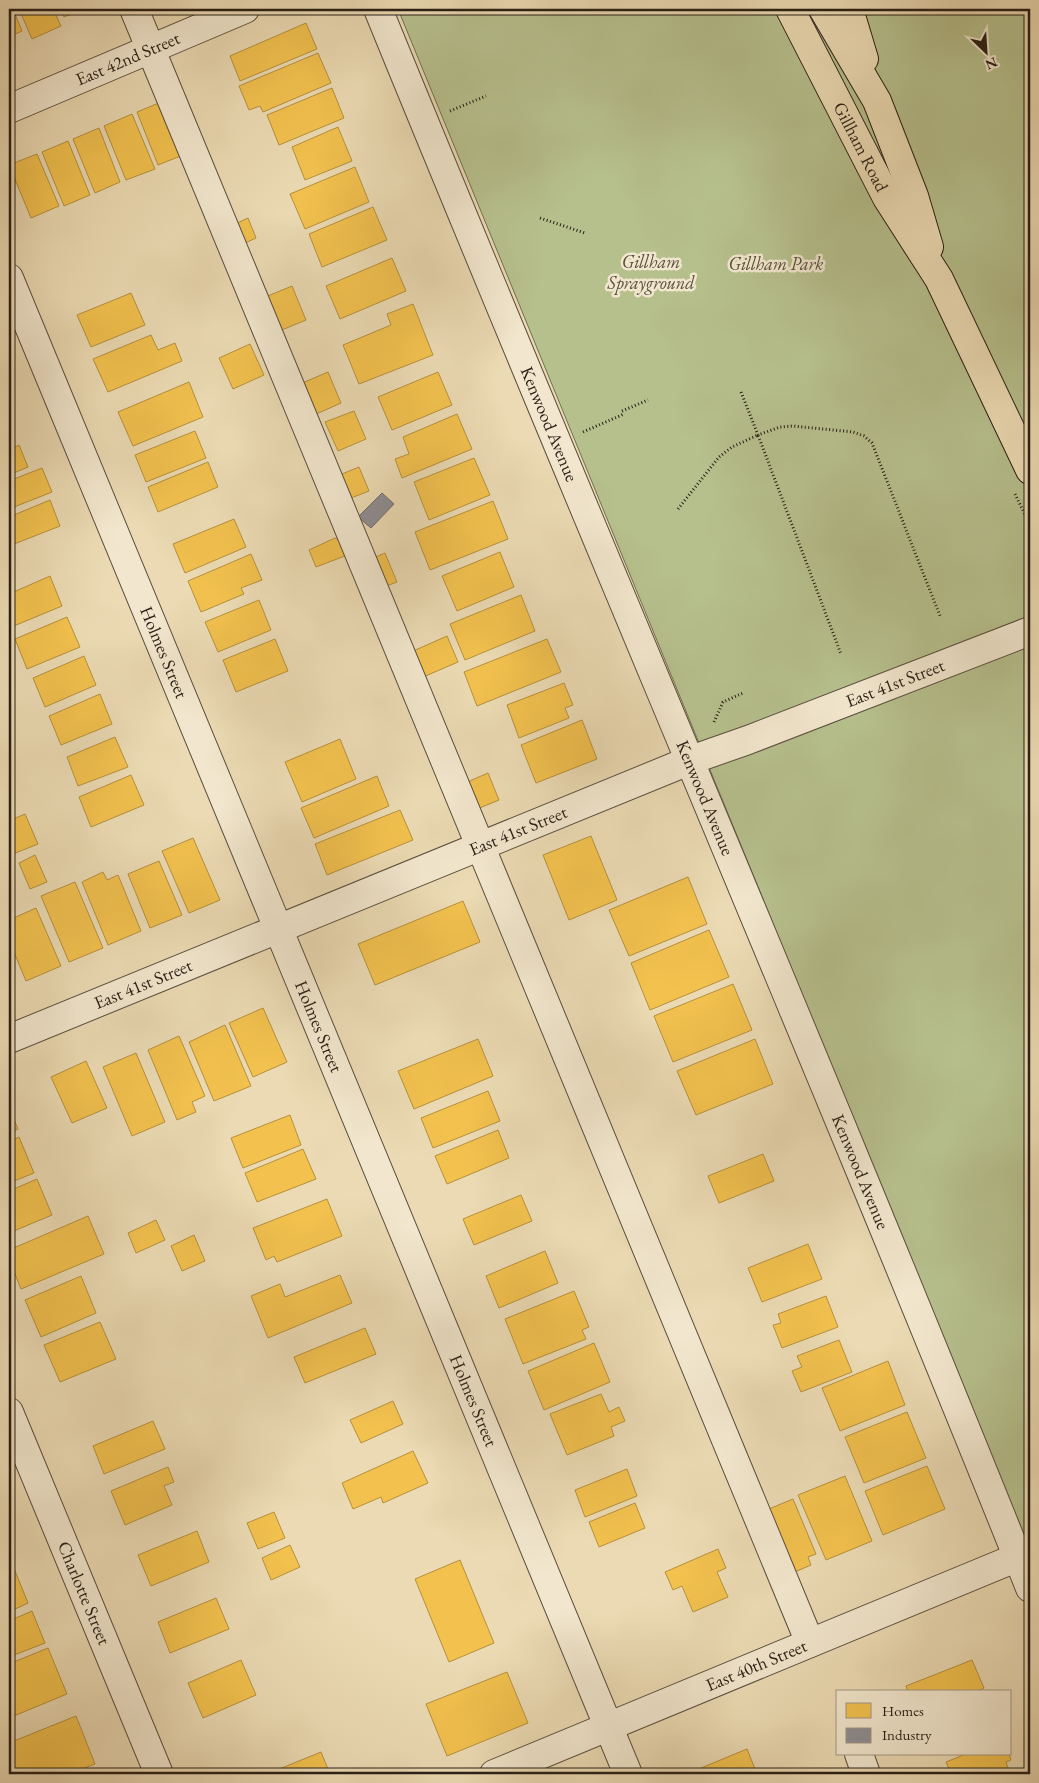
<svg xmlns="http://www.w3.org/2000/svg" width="1039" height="1783" font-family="'EB Garamond',serif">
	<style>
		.green { fill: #b6c08d; stroke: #707052 }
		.homes { fill: #f2c14e; stroke: #b6903d }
		.industry { fill: #8d8d92; stroke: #6f6c6d }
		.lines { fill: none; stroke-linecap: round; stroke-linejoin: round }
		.minor-casing { stroke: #5a4e3d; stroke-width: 30 }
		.major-casing { stroke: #291f16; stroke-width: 30 }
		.path { stroke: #291f16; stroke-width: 3; stroke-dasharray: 1 2.5; stroke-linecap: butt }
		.minor { stroke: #f2e7ce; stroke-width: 28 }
		.major { stroke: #ebdab3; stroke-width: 28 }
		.labels { text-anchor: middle; stroke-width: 5; stroke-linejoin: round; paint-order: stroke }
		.street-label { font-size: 18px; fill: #291f16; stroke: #f2e7ce }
		.park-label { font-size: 18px; font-style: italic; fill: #534f3a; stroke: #f2e7ce }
	</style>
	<rect width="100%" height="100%" fill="#ebdab3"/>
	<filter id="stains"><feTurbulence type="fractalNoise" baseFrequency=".004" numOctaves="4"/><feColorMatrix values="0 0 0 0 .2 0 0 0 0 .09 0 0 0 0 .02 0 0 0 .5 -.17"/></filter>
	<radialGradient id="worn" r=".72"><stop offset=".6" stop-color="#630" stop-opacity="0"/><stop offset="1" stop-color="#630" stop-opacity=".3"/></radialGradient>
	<polygon class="green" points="398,9 1030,9 1030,1550"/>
	<g class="homes">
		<polygon points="9,9 13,9 22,31 9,37"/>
		<polygon points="19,9 53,9 61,26 32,39"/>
		<polygon points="60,9 83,9 64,17"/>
		<polygon points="306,23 317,49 240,81 230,56"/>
		<polygon points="318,53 331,83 263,112 260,106 249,110 239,86"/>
		<polygon points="332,88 344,118 279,145 267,115"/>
		<polygon points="166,100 188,153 158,165 137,112"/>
		<polygon points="132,114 155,169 126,180 104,126"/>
		<polygon points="338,127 352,161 305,180 292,147"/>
		<polygon points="99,128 120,182 95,193 73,139"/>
		<polygon points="68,141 90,195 64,206 42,152"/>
		<polygon points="37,154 59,206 31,218 9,165"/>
		<polygon points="355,167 369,202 305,229 290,194"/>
		<polygon points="373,207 387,240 322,267 309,234"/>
		<polygon points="248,218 256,238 243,244 235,224"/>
		<polygon points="392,258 406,291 340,319 326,286"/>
		<polygon points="292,286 306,320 277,332 263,298"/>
		<polygon points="131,293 145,325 91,347 77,315"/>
		<polygon points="413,304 433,355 359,384 343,345 391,325 387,314"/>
		<polygon points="151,335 158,350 175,343 182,361 108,392 93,359"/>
		<polygon points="250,344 264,375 233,389 219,358"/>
		<polygon points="328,372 341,403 314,415 300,384"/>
		<polygon points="438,372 452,405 392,430 378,397"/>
		<polygon points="189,382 203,417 133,446 118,412"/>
		<polygon points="354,411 366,439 338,451 325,422"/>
		<polygon points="457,414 472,449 402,478 395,459 409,454 403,437"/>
		<polygon points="195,431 206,458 146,482 135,455"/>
		<polygon points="13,441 15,447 19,445 28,467 9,475 9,442"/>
		<polygon points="474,458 490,495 429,520 414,482"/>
		<polygon points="208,462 218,487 158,512 148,487"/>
		<polygon points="359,467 369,491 346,500 337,476"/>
		<polygon points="42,468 52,492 9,509 9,481"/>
		<polygon points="50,500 60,526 9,546 9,517"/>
		<polygon points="493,501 508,539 430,570 415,532"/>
		<polygon points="234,519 246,547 185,573 173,544"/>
		<polygon points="335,538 346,545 350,554 316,567 309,550"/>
		<polygon points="500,552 514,587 457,611 442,576"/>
		<polygon points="385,553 397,582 381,588 369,560"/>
		<polygon points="251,554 262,580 241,588 244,594 201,612 188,581"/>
		<polygon points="50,576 62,606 9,628 9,594"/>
		<polygon points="521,595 535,631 465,660 450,624"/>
		<polygon points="259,600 271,630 218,652 205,622"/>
		<polygon points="67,617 80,647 27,669 15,639"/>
		<polygon points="447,636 458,662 421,678 411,652"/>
		<polygon points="275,639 288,671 236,692 223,660"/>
		<polygon points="547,639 561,672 477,706 464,672"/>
		<polygon points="84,656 96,685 45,707 33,678"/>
		<polygon points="564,683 573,705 565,708 569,718 519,738 507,705"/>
		<polygon points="100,694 112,724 61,745 49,716"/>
		<polygon points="582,720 597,759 536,783 521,745"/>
		<polygon points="115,737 128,767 78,786 67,757"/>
		<polygon points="340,739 356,779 302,802 285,762"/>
		<polygon points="488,773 499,800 477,809 465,783"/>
		<polygon points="131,775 144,805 91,827 79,797"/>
		<polygon points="377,776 389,806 314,838 301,808"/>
		<polygon points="400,810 413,840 327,875 315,844"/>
		<polygon points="25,814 38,844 13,854 9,845 9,821"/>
		<polygon points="591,836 617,900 569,920 543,855"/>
		<polygon points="193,838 220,900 189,913 162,851"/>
		<polygon points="35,855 47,882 30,889 19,863"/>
		<polygon points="159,861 182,915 150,928 128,874"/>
		<polygon points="103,872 107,880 118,875 141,931 108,945 82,882"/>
		<polygon points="688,877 707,924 629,956 609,910"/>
		<polygon points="75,882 103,948 69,962 41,896"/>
		<polygon points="463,901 480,942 375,985 358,944"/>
		<polygon points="36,908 61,966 26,981 9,940 9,920"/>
		<polygon points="709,930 729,977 650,1010 631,963"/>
		<polygon points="733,984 752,1030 673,1062 654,1016"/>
		<polygon points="263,1008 287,1062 253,1077 229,1023"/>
		<polygon points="225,1025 251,1086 214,1101 189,1042"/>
		<polygon points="179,1036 205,1096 192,1102 196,1112 177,1120 148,1050"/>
		<polygon points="478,1039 493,1076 414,1109 398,1071"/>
		<polygon points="755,1039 773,1084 696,1115 677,1071"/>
		<polygon points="136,1053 165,1122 132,1136 103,1067"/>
		<polygon points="86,1061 107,1108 72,1123 51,1077"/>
		<polygon points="488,1091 500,1121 433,1148 421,1118"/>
		<polygon points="9,1108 18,1129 9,1133"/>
		<polygon points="290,1115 301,1145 243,1168 231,1138"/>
		<polygon points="498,1130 509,1158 447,1184 435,1156"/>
		<polygon points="19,1137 34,1173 9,1183 9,1142"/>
		<polygon points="303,1149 316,1179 257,1202 245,1173"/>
		<polygon points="763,1154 774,1181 719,1203 708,1176"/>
		<polygon points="37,1179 52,1215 9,1233 9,1191"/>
		<polygon points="521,1195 532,1221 474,1245 463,1219"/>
		<polygon points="327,1199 342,1236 277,1262 274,1256 266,1260 253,1228"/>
		<polygon points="88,1216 104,1254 21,1289 9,1259 9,1250"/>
		<polygon points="156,1220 165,1240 136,1253 128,1233"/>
		<polygon points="194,1235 205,1261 182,1271 171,1246"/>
		<polygon points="808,1244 822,1279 762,1302 748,1268"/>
		<polygon points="545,1251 558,1283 499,1308 486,1276"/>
		<polygon points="340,1275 352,1303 268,1338 251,1296 280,1284 285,1297"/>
		<polygon points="81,1276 96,1313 41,1337 25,1300"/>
		<polygon points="574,1291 589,1327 582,1330 586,1339 523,1364 505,1319"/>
		<polygon points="826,1296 838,1327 782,1348 773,1325 781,1323 778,1314"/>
		<polygon points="100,1322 116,1359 60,1382 44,1345"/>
		<polygon points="365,1328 376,1354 305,1383 294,1357"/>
		<polygon points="839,1340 852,1372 801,1392 792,1371 802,1367 797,1356"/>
		<polygon points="594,1343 610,1382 544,1410 528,1371"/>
		<polygon points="888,1361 905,1405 840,1431 822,1388"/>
		<polygon points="601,1394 609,1412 619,1407 625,1421 611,1427 614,1436 567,1455 550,1414"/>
		<polygon points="393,1401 403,1424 361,1443 350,1420"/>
		<polygon points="907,1412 926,1458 864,1483 845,1437"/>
		<polygon points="153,1421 165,1449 104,1474 93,1446"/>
		<polygon points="413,1451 428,1483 383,1503 381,1497 353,1509 342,1483"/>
		<polygon points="927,1466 945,1509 883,1535 865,1491"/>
		<polygon points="168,1467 174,1482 164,1486 172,1505 125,1525 111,1491"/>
		<polygon points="627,1469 637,1496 585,1517 575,1490"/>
		<polygon points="845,1476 872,1541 826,1560 798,1495"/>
		<polygon points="793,1499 816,1554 808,1557 811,1565 790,1574 764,1511"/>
		<polygon points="635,1503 645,1528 599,1547 589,1522"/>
		<polygon points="274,1512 285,1538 258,1549 247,1523"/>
		<polygon points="197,1531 209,1562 151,1586 138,1555"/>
		<polygon points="290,1545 300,1567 271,1580 262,1558"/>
		<polygon points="718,1549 726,1568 717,1572 728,1597 693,1612 682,1586 673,1590 665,1572"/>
		<polygon points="460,1560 494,1643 449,1662 415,1579"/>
		<polygon points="15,1571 28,1603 9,1612 9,1573"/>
		<polygon points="216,1598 229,1629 170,1653 158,1622"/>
		<polygon points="32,1611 45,1643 9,1657 9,1621"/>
		<polygon points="48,1648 67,1694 9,1718 9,1664"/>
		<polygon points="241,1660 256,1695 203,1718 188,1683"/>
		<polygon points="972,1660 984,1688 976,1692 908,1692 906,1686"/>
		<polygon points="507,1672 528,1723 447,1756 426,1704"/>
		<polygon points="76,1716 95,1764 69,1774 9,1774 9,1743"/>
		<polygon points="747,1749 757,1774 703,1774 701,1768"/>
		<polygon points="321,1752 330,1774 267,1774"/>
		<polygon points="966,1754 1009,1754 1011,1760 1006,1762 1010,1774 951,1774 946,1762"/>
	</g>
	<polygon class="industry" points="382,493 394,504 371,528 358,517"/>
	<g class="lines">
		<g class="minor-casing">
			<g id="minor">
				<polyline points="134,9 810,1643"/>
				<path id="s1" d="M378,9c215,527 440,1050 652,1579"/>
				<path id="s2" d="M9,109l236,-100"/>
				<path id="s3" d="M9,278l619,1496"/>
				<path id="s4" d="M9,1039l682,-279 57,-20 282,-109"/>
				<path id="s5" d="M9,1412l150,362"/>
				<polyline points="859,1754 866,1774"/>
				<path id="s6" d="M494,1774l524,-217"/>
			</g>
		</g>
		<g class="major-casing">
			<g id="major">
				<path id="s7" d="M790,9l97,189 52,81 91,191"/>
				<polyline points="823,9 877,101 914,196 929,247"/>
				<polyline points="849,9 864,59"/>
			</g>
		</g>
		<g class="path">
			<polyline points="450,111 486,96"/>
			<polyline points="540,218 585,233"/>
			<polyline points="741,392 758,435 780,427 793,426 853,432 864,436 872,443 940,616"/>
			<polyline points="622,411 648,400"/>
			<polyline points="583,432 624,414"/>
			<polyline points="1015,494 1030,525"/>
			<polyline points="678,509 719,457 732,447 758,435 841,654"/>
			<polyline points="714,722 723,702 743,693"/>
		</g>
		<use href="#minor" class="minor"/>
		<use href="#major" class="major"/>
	</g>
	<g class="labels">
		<g class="street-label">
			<text dy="6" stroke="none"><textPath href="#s2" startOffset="129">East 42nd Street</textPath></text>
			<text dy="6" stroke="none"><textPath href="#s7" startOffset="155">Gillham Road</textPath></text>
			<text dy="6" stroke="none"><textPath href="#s1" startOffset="449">Kenwood Avenue</textPath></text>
			<text dy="6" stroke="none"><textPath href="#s3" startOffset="405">Holmes Street</textPath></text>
			<text dy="6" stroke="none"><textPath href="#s4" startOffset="955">East 41st Street</textPath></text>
			<text dy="6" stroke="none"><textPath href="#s1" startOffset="854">Kenwood Avenue</textPath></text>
			<text dy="6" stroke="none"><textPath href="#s4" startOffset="550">East 41st Street</textPath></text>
			<text dy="6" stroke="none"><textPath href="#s4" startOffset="145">East 41st Street</textPath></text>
			<text dy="6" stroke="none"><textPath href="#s3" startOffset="810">Holmes Street</textPath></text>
			<text dy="6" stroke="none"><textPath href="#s1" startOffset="1259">Kenwood Avenue</textPath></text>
			<text dy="6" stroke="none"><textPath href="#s3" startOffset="1215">Holmes Street</textPath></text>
			<text dy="6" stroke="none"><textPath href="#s5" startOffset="196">Charlotte Street</textPath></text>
			<text dy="6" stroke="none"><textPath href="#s6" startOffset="284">East 40th Street</textPath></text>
		</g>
		<g class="park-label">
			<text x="651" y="268">Gillham<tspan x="651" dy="21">Sprayground</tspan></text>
			<text x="776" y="270">Gillham Park</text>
		</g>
	</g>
	<rect width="1039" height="1783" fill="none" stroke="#ebdab3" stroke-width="30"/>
	<rect x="10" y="10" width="1019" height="1763" fill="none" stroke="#291f16" stroke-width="2.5"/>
	<rect x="15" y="15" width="1009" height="1753" fill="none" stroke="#291f16"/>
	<rect x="836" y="1690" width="175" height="65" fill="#f2e7ce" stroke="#a29784"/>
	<rect x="846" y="1703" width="25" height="15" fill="#f2c14e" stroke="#a29784"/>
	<text x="882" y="1716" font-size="15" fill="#291f16">Homes</text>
	<rect x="846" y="1728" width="25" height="15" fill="#8d8d92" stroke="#a29784"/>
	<text x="882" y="1740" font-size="15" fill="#291f16">Industry</text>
	<g transform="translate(986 52) rotate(155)" stroke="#f2e7ce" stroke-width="4" paint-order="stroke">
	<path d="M0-4L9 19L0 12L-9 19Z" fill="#291f16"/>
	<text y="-8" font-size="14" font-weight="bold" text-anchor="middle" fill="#291f16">N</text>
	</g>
	<rect width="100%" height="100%" filter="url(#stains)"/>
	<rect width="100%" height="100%" fill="url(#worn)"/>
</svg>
